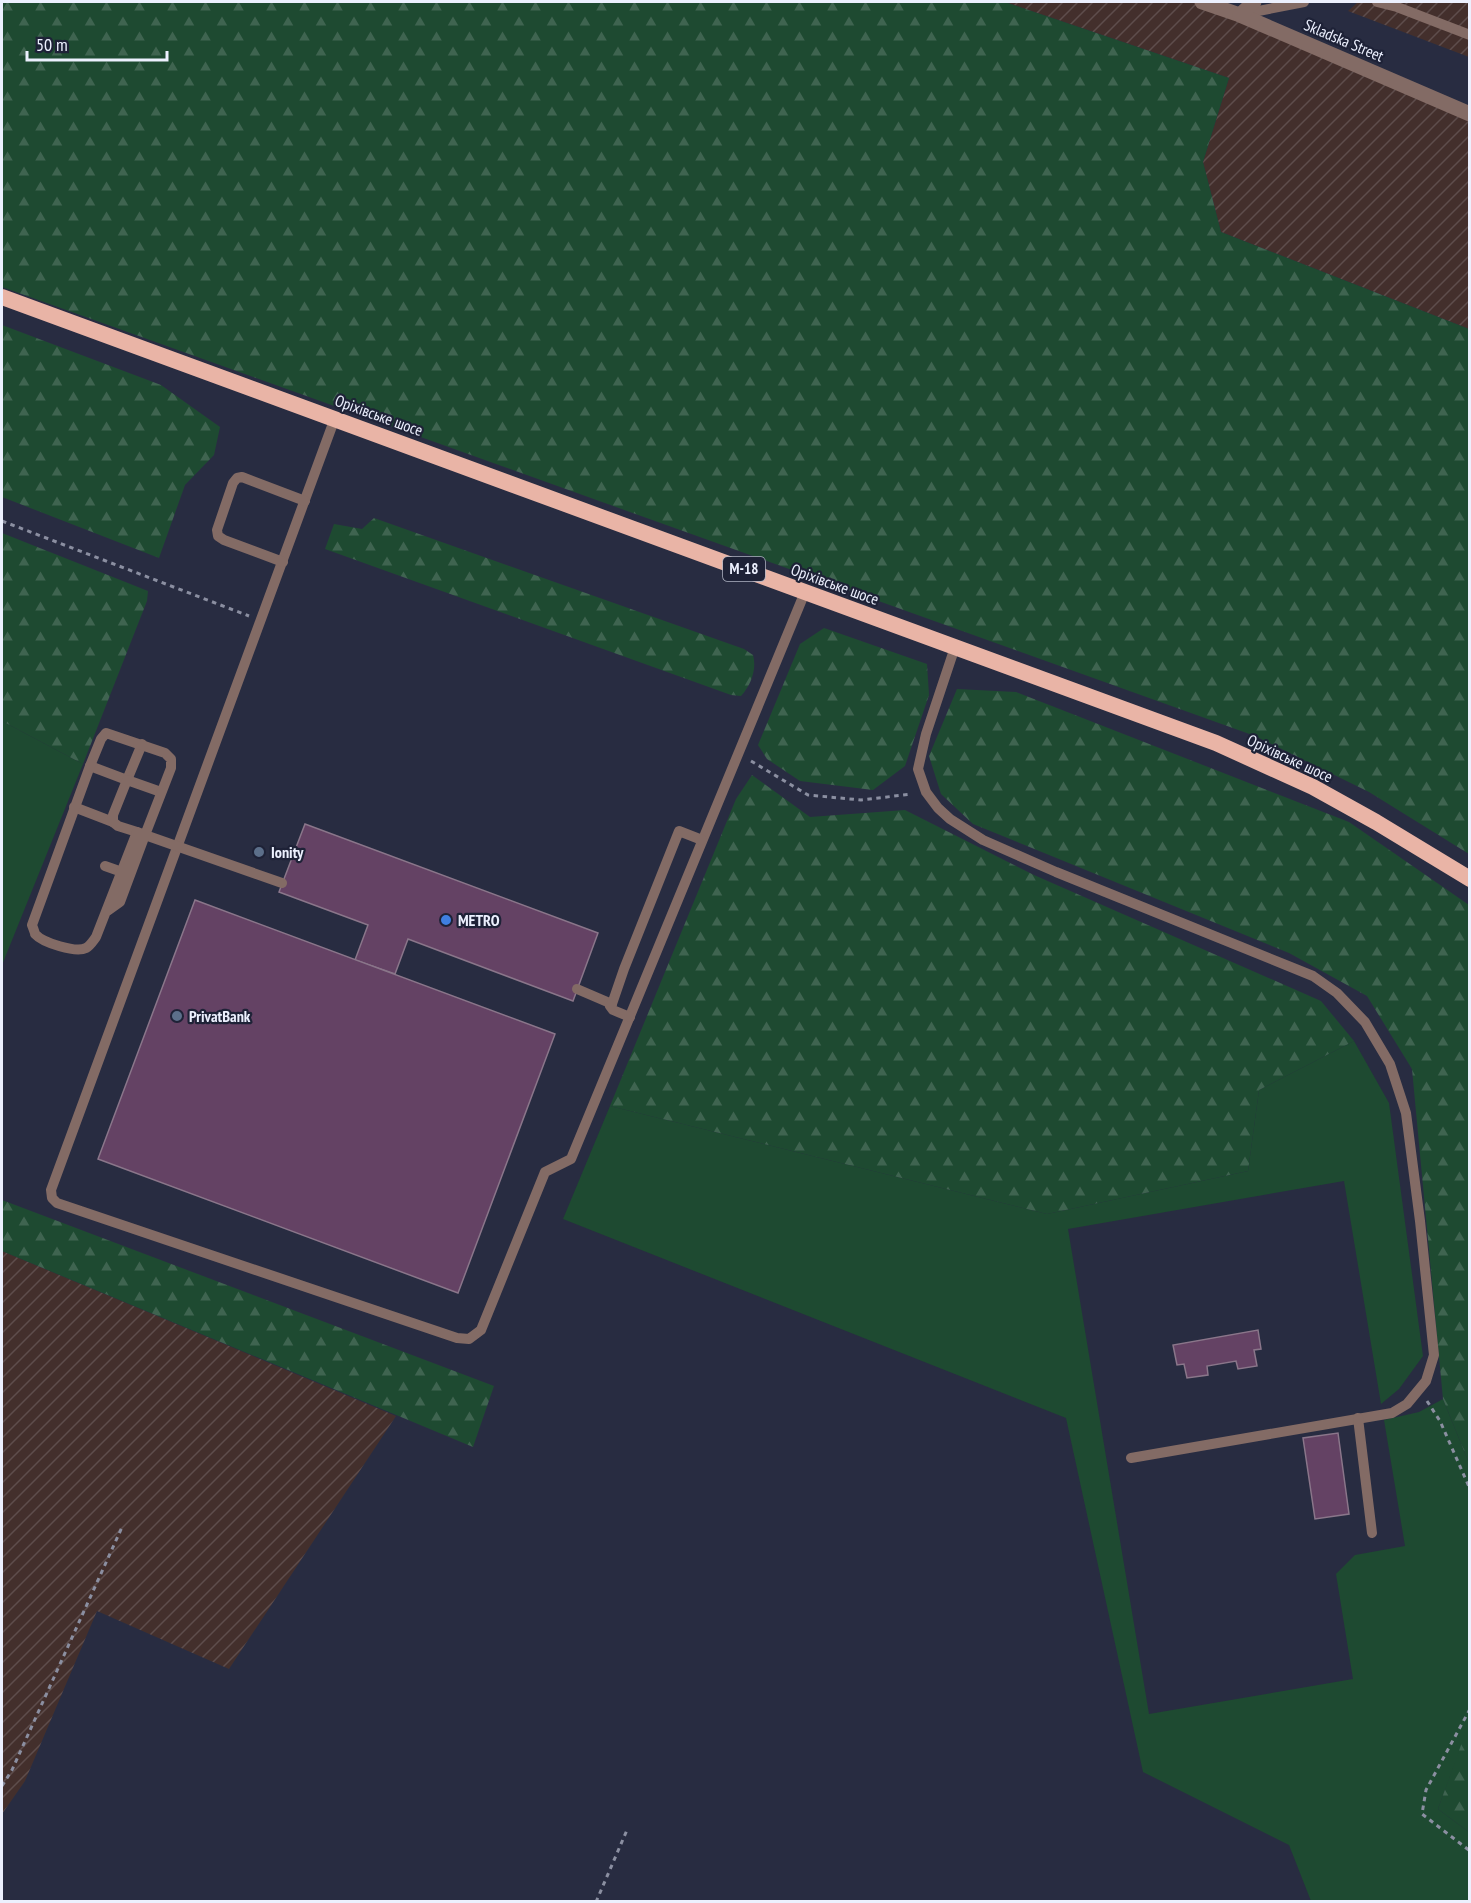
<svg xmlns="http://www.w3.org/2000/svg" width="1471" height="1903" font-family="'PT Sans Narrow',sans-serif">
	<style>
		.industrial { fill: url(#industrial-furrows) }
		.green { fill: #1e4a31 }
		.forest { fill: url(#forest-firs) }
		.building { fill: #644264; stroke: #8a768a; stroke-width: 1.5 }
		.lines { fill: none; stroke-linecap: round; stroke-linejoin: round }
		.path { stroke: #8b8fa1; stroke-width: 3; stroke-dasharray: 4.5 4.5; stroke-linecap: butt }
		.service { stroke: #836b65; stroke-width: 10 }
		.minor { stroke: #836b65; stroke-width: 15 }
		.trunk { stroke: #e9b4a6; stroke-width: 16 }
		.service-dot { fill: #5c6f8a; stroke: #1e2237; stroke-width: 2 }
		.shop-dot { fill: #3f7fe0; stroke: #1e2237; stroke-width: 2 }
		.labels { text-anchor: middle; stroke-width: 4.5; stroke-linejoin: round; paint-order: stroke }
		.shield { fill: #1e2237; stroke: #aeb2c2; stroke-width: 1.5 }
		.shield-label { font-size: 15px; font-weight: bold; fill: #ecf0fe }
		.street-label { font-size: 16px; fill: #ecf0fe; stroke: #1e2237 }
		.poi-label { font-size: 16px; font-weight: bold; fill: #ecf0fe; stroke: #1e2237; text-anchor: start }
	</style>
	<defs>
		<pattern id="industrial-furrows" width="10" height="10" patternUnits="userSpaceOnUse" patternTransform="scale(1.5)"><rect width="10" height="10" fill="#432f2c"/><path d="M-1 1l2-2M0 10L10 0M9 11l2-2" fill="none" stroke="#5e4d4c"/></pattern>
		<pattern id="forest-firs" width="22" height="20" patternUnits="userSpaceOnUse" patternTransform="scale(1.5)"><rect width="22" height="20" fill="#1e4a31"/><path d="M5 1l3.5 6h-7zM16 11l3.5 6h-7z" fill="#3f6450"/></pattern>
	</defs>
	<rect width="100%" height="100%" fill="#282c41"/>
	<g class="industrial">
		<polygon points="1005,2 1202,2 1469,114 1469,329 1221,232 1203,162 1229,78"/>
		<polygon points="1358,2 1469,2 1469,57 1348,11"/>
		<polygon points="2,1251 396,1416 229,1669 97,1611 25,1781 2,1814"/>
	</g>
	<g class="green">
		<polygon points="2,721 83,764 2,965"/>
		<polygon points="1354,1041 1389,1103 1423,1356 1399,1389 1381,1404 1344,1181 1068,1229 1149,1714 1353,1679 1336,1574 1355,1555 1405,1546 1384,1420 1419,1412 1443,1399 1469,1463 1470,1723 1438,1809 1469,1832 1469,1901 1311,1901 1289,1845 1143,1772 1066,1418 563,1219 610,1106 1047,1214 1248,1171 1259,1090"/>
	</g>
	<g class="forest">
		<polygon points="2,2 1005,2 1229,78 1203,162 1221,232 1469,329 1469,854 1369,792 1255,736 2,287"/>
		<polygon points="2,325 161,385 220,427 214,455 185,485 159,558 2,497"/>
		<path d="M374,518l370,131 9,6c4,14 -2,30 -12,41l-10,-1 -406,-146 9,-25 28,5z"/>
		<polygon points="2,533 148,591 147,601 83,764 2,721"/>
		<polygon points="824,628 927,664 929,695 905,766 873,790 800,781 767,759 758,745 800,644"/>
		<polygon points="957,689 1016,692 1349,822 1469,905 1469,1463 1443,1399 1412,1069 1367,996 1289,953 973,824 941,794 929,756"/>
		<polygon points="752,775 810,817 905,810 1034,875 1321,1001 1354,1041 1259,1090 1248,1171 1047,1214 610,1106 736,799"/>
		<polygon points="2,1200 494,1386 473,1447 2,1251"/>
		<polygon points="1469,1723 1469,1832 1438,1809"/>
	</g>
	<g class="building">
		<polygon points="305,824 598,933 573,1001 408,939 395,974 355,960 368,925 279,892"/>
		<polygon points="195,900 555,1034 458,1293 98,1159"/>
		<polygon points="1258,1330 1261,1349 1254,1350 1257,1366 1238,1369 1236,1361 1207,1366 1208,1375 1187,1378 1184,1364 1177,1365 1173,1345"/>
		<polygon points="1338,1433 1349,1514 1315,1519 1303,1438"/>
	</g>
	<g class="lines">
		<g class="path">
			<polyline points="2,521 249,616"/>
			<polyline points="751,761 808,795 861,800 912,794"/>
			<polyline points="1427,1401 1440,1421 1470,1489"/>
			<polyline points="1470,1709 1426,1790 1422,1814 1470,1851"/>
			<polyline points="2,1786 12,1770 123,1525"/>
			<polyline points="596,1902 627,1830"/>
		</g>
		<g class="service">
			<polyline points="1377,2 1397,7 1470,35"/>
			<polyline points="1243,14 1304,2"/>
			<polyline points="335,418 51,1190 52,1198 57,1203 457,1338 469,1339 481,1330 545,1172 571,1159 805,592"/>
			<polyline points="283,562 224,540 218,536 217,530 233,483 237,478 242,477 305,501"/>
			<polyline points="955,647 926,734 918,769 926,792 938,808 950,819 983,840 1056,872 1313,976 1337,993 1365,1022 1390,1064 1406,1113 1420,1221 1434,1355 1426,1381 1407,1404 1392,1413 1131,1458"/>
			<polyline points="90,766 127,780 142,744"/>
			<polyline points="74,807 113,822"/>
			<polyline points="137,832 118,826 113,822 113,815 127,780 161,792"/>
			<polyline points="105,866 122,872"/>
			<path d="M106,912l14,-10 25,-67 -8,-3 -41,105c-3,4 -6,9 -10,11 -10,5 -43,-5 -51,-14 0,-1 -3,-9 -3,-9l58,-159 11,-27 5,-6 59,20 6,6v9l-26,67 137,48"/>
			<polyline points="577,989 612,1004"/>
			<polyline points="630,1017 613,1010 610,1006 612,1004 624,969 679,831 702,840"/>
			<polyline points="1358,1418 1372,1533"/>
		</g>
		<g class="minor">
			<polyline points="1202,2 1240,15 1470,114"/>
			<polyline points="1240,15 1254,2"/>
		</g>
		<polyline class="trunk" points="2,297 1216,743 1313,787 1376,822 1470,879"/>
	</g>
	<g class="service-dot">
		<circle cx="259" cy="852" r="6"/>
		<circle cx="177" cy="1016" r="6"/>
	</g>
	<circle class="shop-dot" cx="446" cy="920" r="6"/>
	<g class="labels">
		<rect class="shield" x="723" y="557" width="42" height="24" rx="4.5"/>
		<g class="shield-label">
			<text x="744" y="574">М-18</text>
		</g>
		<g class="street-label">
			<text transform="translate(1344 40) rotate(23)" y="6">Skladska Street</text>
			<text transform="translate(379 415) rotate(20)" y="6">Оріхівське шосе</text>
			<text transform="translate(835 584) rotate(20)" y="6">Оріхівське шосе</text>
			<text transform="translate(1290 758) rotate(25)" y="6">Оріхівське шосе</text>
		</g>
		<g class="poi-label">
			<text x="271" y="858">Ionity</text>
			<text x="458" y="926">METRO</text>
			<text x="189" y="1022">PrivatBank</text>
		</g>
	</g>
	<rect width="1471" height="1903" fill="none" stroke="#ecf0fe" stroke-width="6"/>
	<path d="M27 51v9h140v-9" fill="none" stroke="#ecf0fe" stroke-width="3"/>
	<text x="36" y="51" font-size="18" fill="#ecf0fe" stroke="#1e2237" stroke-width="4.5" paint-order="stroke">50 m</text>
</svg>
